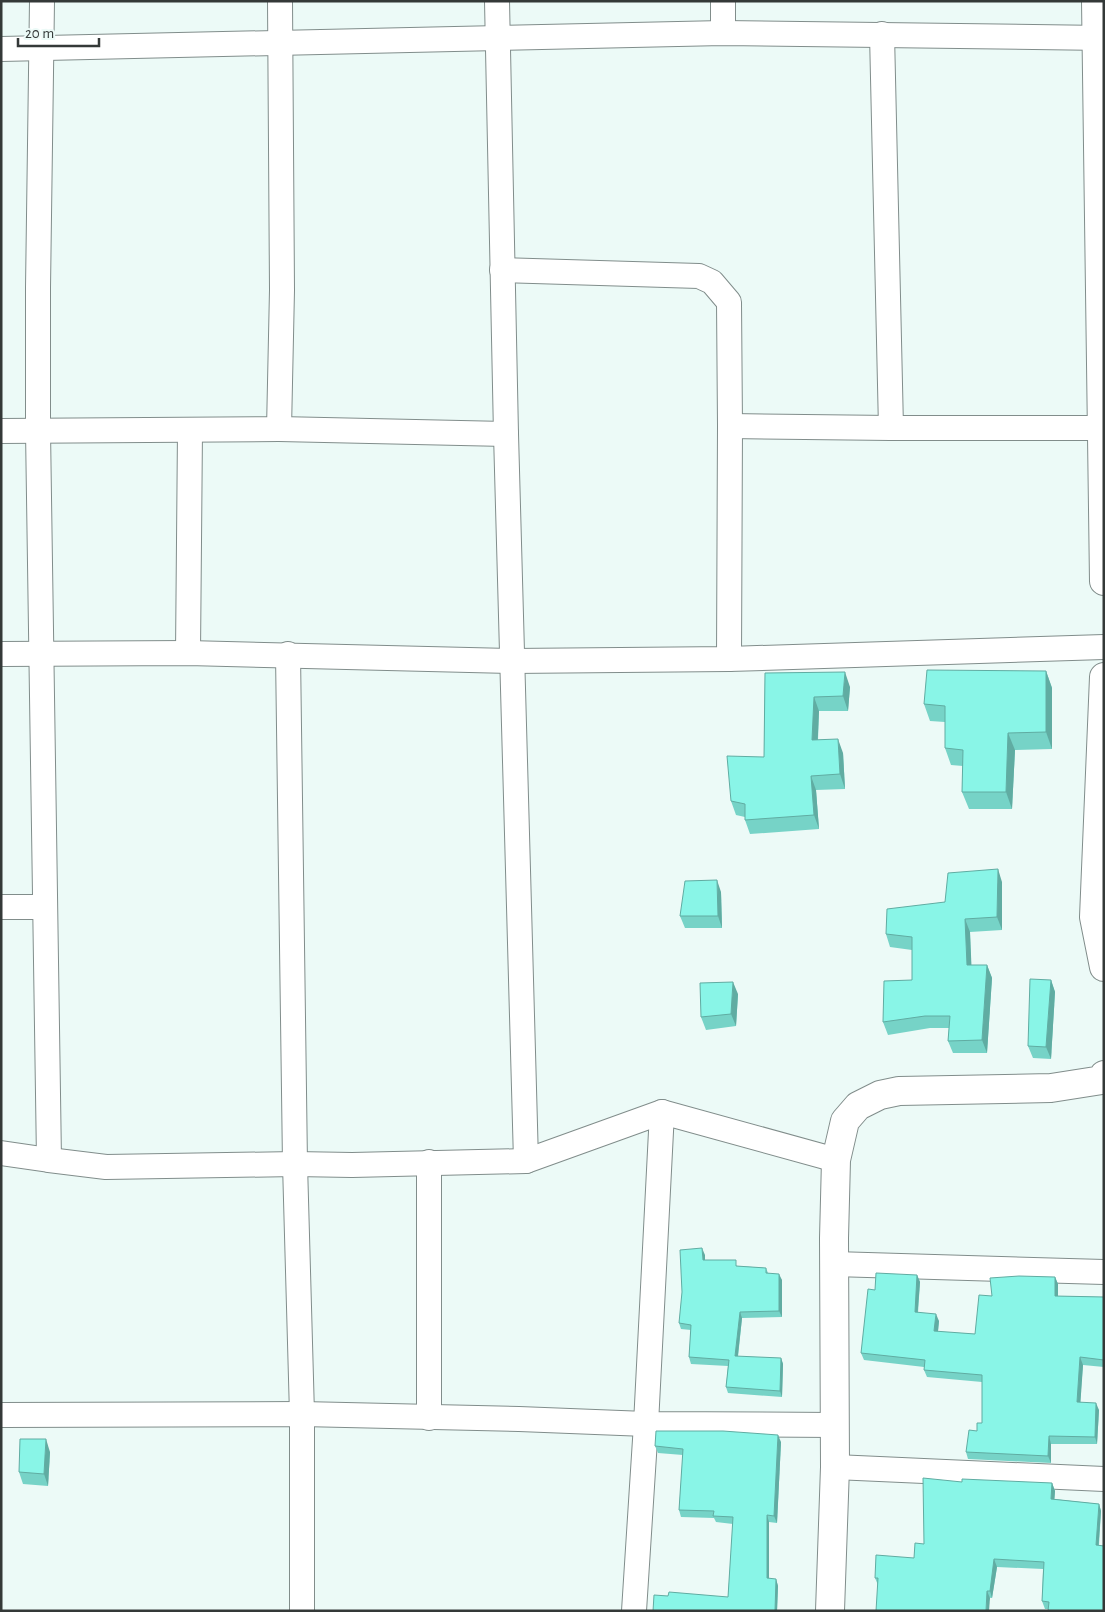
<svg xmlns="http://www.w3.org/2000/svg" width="1105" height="1612" font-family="'Alegreya Sans',sans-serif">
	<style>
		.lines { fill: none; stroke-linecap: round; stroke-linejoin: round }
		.minor-casing { stroke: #818d8b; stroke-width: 26 }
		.tertiary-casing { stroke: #818d8b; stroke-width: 30 }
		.minor { stroke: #fff; stroke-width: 24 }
		.tertiary { stroke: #fff; stroke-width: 28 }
		.wall { fill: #76d3c7 }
		.shaded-wall { fill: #60aca2 }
		.building { fill: #89f5e7; stroke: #60aca2 }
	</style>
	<rect width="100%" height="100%" fill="#ecfaf7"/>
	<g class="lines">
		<g class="minor-casing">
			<g id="minor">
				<polyline points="42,1 38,288 38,431 49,1160"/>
				<polyline points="497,1 506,434 526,1161"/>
				<polyline points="723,33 723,1"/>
				<polyline points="882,34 891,428 1101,428"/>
				<polyline points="1,49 723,33 1104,38"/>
				<polyline points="502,270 699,276 712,282 729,302 730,426 729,659"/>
				<polyline points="730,426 891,428"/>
				<polyline points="279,429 506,434"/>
				<polyline points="1,431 279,429 282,290 280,1"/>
				<polyline points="188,653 190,430"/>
				<polyline points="1,654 188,653 512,661 729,659 1104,647"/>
				<polyline points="288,654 295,1164 302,1414 302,1611"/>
				<polyline points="1,907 45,907"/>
				<polyline points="1,1153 49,1160 106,1167 295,1164 352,1165 526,1161 662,1112 836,1160"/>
				<polyline points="834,1264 1104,1272"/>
				<polyline points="1,1415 302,1414 519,1419 646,1424 835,1425"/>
				<polyline points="429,1418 429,1162"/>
				<polyline points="835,1467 1104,1479"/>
				<polyline points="634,1611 646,1424 662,1112"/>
			</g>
		</g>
		<g class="tertiary-casing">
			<g id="tertiary">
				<polyline points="1096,1 1104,581"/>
				<polyline points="1104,677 1094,917 1104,967"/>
				<polyline points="830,1611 835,1467 834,1238 836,1160 845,1121 858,1106 880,1095 899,1091 1051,1088 1102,1080 1104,1075"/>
			</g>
		</g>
		<use href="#minor" class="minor"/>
		<use href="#tertiary" class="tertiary"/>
	</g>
	<g class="wall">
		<polygon points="1046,671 1052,688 1052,749 1015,750 1012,809 969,809 962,792 963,766 951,765 945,748 945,722 930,721 924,704"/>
		<polygon points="765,673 850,687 848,711 819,711 818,740 843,753 845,789 816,790 819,829 750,834 745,820 745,817 736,815 731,801 764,757"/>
		<polygon points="1002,882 1002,930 970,932 971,965 987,965 992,978 987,1053 953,1053 948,1041 949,1028 930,1028 888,1035 883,1022 912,980 912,950 890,947 886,934 945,902"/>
		<polygon points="721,892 722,928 685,928 680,916"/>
		<polygon points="1051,980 1055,992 1051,1059 1033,1058 1028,1046"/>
		<polygon points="738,994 736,1026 706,1030 701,1017"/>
		<polygon points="705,1255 705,1260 738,1266 766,1268 768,1273 782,1280 782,1317 742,1318 738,1357 781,1358 783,1364 782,1397 728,1393 726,1387 728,1366 691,1364 689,1357 691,1330 681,1329 679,1323"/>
		<polygon points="917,1275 920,1282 918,1313 939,1321 938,1332 975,1334 992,1296 1055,1277 1058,1284 1058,1296 1104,1297 1104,1367 1083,1365 1080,1402 1099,1410 1097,1444 1051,1444 1051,1463 968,1459 966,1452 982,1423 982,1382 927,1377 924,1370 924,1367 864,1360 861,1353 875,1290"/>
		<polygon points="781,1442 777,1523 769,1522 769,1579 776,1579 778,1586 777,1611 653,1611 668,1596 728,1597 733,1524 716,1522 714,1518 681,1517 679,1510 683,1455 658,1453 655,1446"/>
		<polygon points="50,1452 48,1486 23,1484 19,1472"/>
		<polygon points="962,1482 1052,1483 1055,1491 1054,1499 1099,1504 1101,1511 1099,1545 1048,1609 1045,1609 1042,1601 1043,1569 997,1567 992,1598 878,1585 875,1578 914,1558 924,1544"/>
	</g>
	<g class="shaded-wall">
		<polygon points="1046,671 1052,688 1052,749 1046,732"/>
		<polygon points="845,672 850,687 848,711 843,696"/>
		<polygon points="814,697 819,711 817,755 812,740"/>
		<polygon points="1008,733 1015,750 1012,809 1006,792"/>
		<polygon points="838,739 843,753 845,789 840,774"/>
		<polygon points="811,776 816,790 819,829 814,815"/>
		<polygon points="998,869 1002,882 1002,930 997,917"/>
		<polygon points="717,880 721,892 722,928 718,916"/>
		<polygon points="965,919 970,932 972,978 967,965"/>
		<polygon points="987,965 992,978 987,1053 982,1040"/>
		<polygon points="1051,980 1055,992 1051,1059 1046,1047"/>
		<polygon points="733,982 738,994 736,1026 731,1014"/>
		<polygon points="702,1248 705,1255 705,1266 703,1260"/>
		<polygon points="779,1274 782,1280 782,1317 779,1311"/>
		<polygon points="917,1275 920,1282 917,1320 915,1312"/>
		<polygon points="1055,1277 1058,1284 1058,1303 1055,1296"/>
		<polygon points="740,1312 742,1318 737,1363 735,1356"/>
		<polygon points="936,1314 939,1321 937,1339 934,1331"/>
		<polygon points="1080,1357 1083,1365 1080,1409 1077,1402"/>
		<polygon points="781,1358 783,1364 782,1397 780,1391"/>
		<polygon points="1096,1403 1099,1410 1097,1444 1095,1437"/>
		<polygon points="778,1435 781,1442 777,1523 774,1516"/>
		<polygon points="1049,1436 1051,1444 1051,1463 1048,1456"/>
		<polygon points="46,1439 50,1452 48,1486 44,1474"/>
		<polygon points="1052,1483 1055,1491 1054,1506 1051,1499"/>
		<polygon points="1099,1504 1101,1511 1098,1552 1096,1545"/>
		<polygon points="767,1515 769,1522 769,1585 767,1578"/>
		<polygon points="994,1559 997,1567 992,1598 990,1591"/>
		<polygon points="776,1579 778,1586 777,1611 775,1611"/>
		<polygon points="987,1591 990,1598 989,1611 986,1611"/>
	</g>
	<g class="building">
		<polygon points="927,670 1046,671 1046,732 1008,733 1006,792 962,792 963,750 945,748 945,706 924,704"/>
		<polygon points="845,672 843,696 814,697 812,740 838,739 840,774 811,776 814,815 745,820 745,804 731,801 727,756 764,757 765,673"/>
		<polygon points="998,869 997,917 965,919 967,965 987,965 982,1040 948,1041 950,1016 925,1016 883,1022 884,981 912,980 912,937 886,934 887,909 945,902 948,873"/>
		<polygon points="717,880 718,916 680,916 685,881"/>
		<polygon points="1030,979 1051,980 1046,1047 1028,1046"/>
		<polygon points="733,982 731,1014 701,1017 700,983"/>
		<polygon points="702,1248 703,1260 736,1260 736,1266 766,1268 766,1273 779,1274 779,1311 740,1312 735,1356 781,1358 780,1391 726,1387 729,1360 689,1357 691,1325 679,1323 682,1292 680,1250"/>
		<polygon points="876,1273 917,1275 915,1312 936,1314 934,1331 975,1334 979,1295 992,1296 990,1278 1019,1276 1055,1277 1055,1296 1104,1297 1104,1360 1080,1357 1077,1402 1096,1403 1095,1437 1049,1436 1048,1456 966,1452 969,1430 977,1431 977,1423 982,1423 982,1375 924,1370 925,1360 861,1353 868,1289 875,1290"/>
		<polygon points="656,1431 723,1431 778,1435 774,1516 767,1515 767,1578 776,1579 775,1611 653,1611 654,1595 668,1596 669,1592 728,1597 733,1517 713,1516 714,1511 679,1510 683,1449 655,1446"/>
		<polygon points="20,1439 46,1439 44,1474 19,1472"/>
		<polygon points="923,1478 962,1482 962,1479 1052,1483 1051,1499 1099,1504 1096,1545 1104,1546 1104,1611 1048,1611 1049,1602 1042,1601 1044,1562 994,1559 990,1591 987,1591 986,1611 876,1611 878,1578 875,1578 876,1555 914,1558 915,1543 924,1544"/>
	</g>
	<rect width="1105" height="1612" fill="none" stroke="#343938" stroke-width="5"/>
	<path d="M18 38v8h81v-8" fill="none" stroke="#343938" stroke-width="2.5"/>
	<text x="25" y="38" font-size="15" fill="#343938" stroke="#ecfaf7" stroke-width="4" paint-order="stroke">20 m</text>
</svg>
